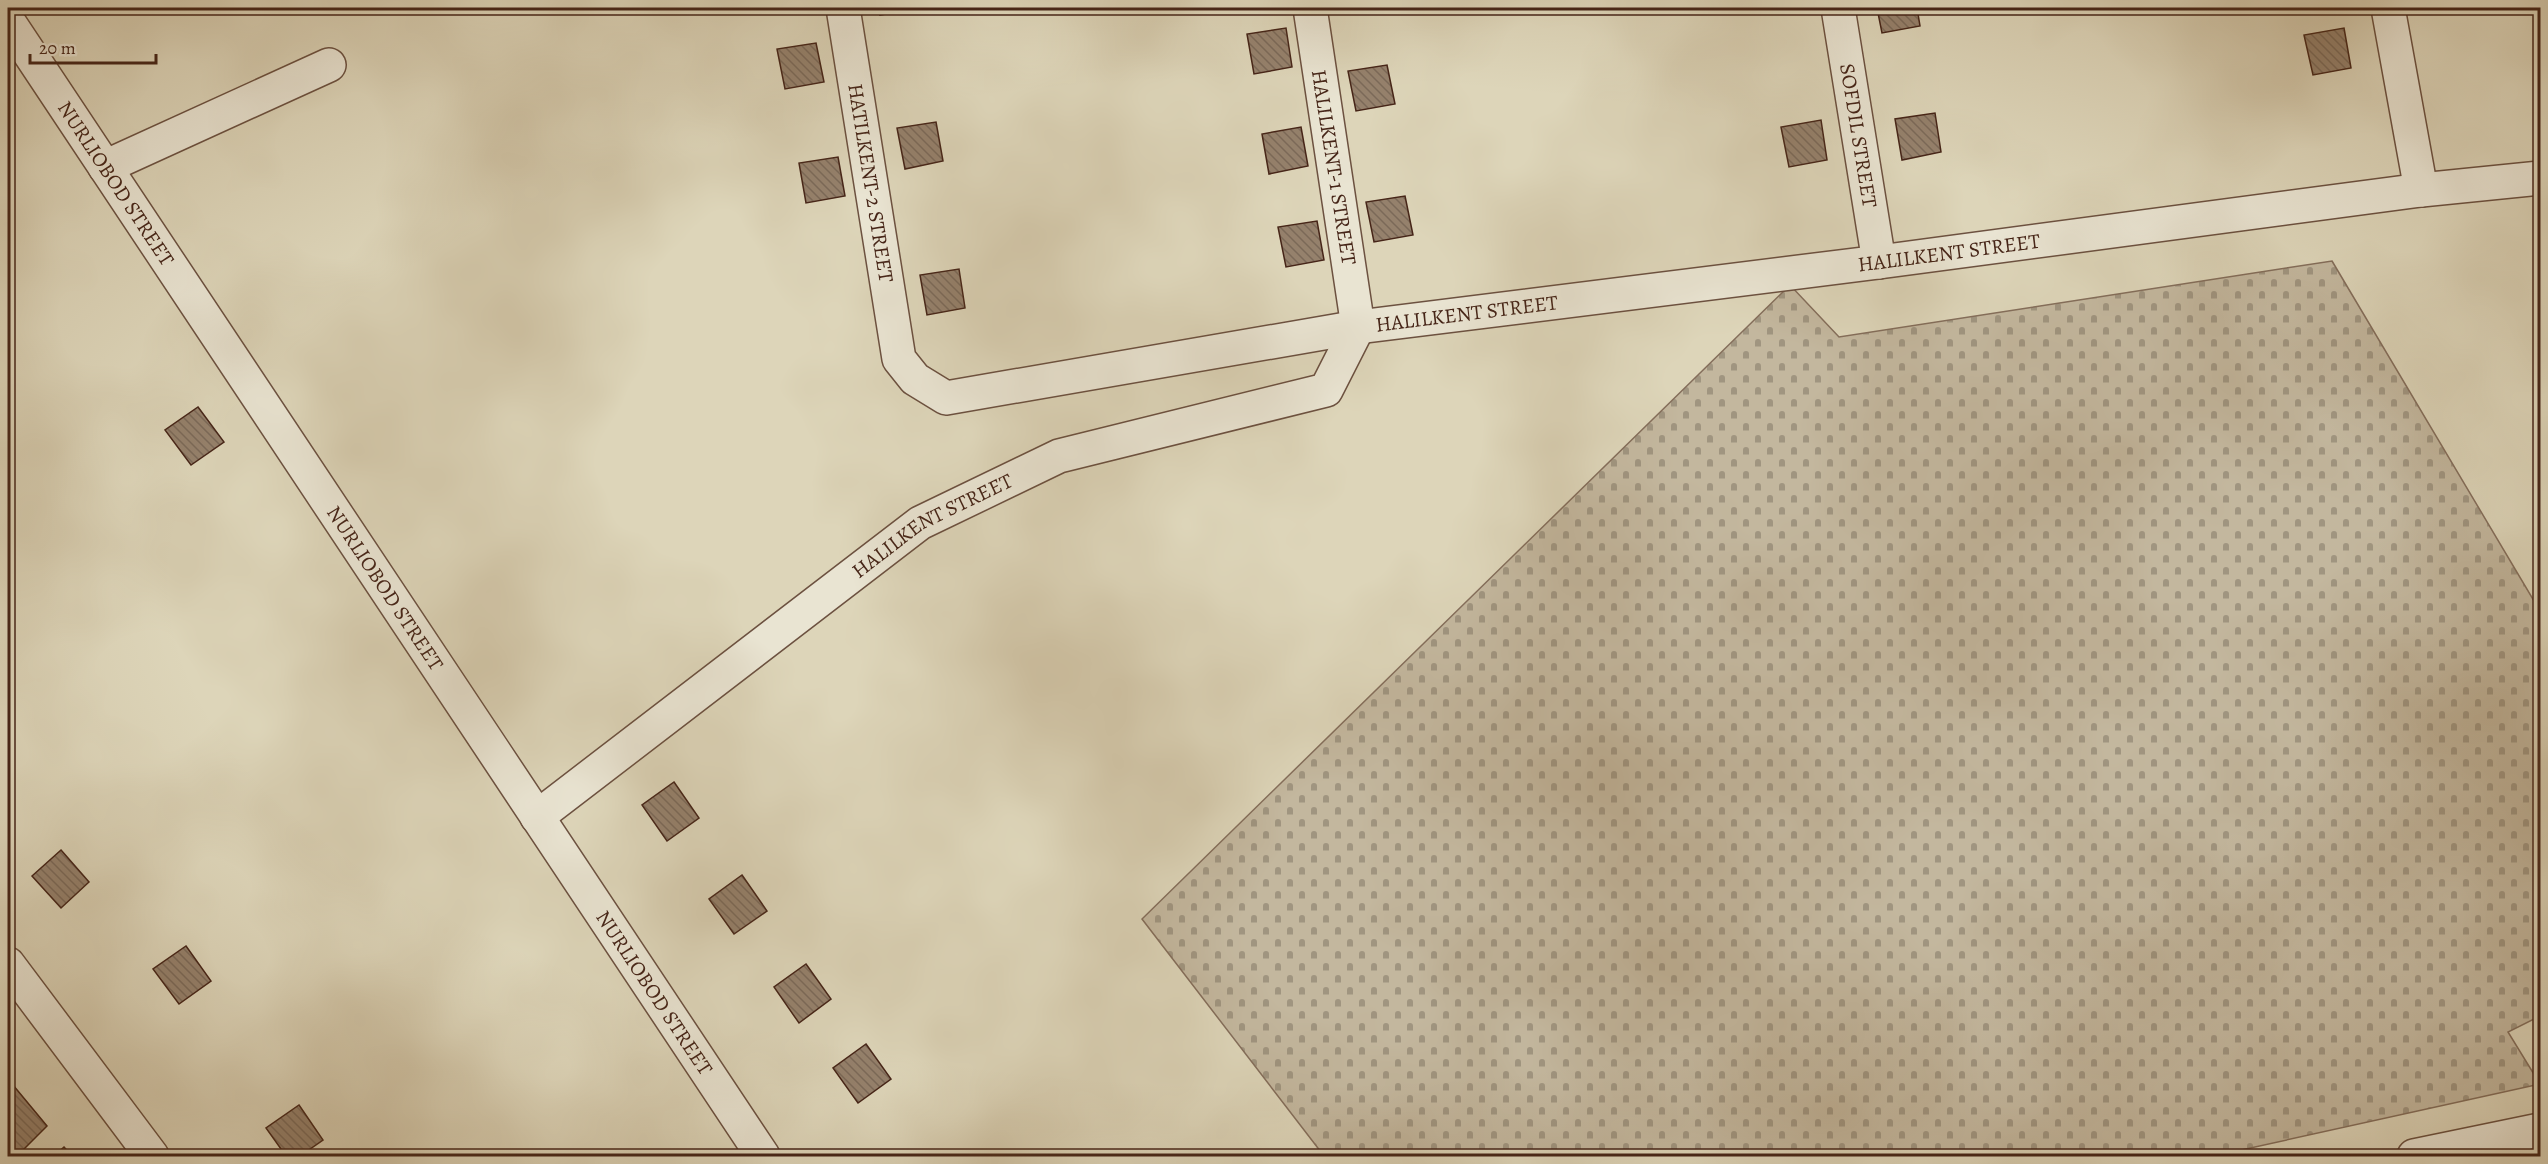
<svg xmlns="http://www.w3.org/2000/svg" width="2548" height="1164" font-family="Alegreya,serif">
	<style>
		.cemetery { fill: url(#cemetery-stones); stroke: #846e5b; stroke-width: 1.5 }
		.building { fill: url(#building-back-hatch); stroke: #462518; stroke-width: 1.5 }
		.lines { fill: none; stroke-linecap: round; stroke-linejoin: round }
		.street-casing { stroke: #6c5140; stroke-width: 36 }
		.street { stroke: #e9e4d2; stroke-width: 33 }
		.labels { text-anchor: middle; stroke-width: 4.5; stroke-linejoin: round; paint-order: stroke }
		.street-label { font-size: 21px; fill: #462518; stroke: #e9e4d2 }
	</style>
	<defs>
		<pattern id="cemetery-stones" width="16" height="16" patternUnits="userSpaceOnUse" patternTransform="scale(1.5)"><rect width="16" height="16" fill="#c3b79e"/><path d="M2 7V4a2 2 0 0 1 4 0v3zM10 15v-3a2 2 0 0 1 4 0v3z" fill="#a09580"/></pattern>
		<pattern id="building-back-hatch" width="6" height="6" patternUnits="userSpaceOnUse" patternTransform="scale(1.5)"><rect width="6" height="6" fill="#95816c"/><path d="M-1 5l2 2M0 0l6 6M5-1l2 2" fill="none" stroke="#7b6958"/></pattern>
	</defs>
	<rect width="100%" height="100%" fill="#ddd5b9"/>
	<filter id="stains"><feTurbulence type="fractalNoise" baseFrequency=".00333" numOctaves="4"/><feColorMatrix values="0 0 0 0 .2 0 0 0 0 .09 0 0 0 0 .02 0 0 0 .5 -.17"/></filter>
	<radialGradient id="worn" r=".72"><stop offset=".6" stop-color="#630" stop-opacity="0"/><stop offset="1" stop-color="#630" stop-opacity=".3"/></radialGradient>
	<polygon class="cemetery" points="2332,261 2540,611 2540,1016 2508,1032 2540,1084 2214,1156 1324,1156 1142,919 1790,285 1839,337"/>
	<g class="building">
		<polygon points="879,8 919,8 880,15"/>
		<polygon points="1764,8 1797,8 1765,14"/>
		<polygon points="1877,8 1917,8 1920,26 1882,33"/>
		<polygon points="1286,28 1292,67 1254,74 1247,34"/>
		<polygon points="2344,28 2351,68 2313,75 2304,35"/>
		<polygon points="816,43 824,82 785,89 777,49"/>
		<polygon points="1387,65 1395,104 1356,111 1348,71"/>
		<polygon points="1935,113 1941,152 1902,160 1895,119"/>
		<polygon points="1821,120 1827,160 1789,167 1781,127"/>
		<polygon points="936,122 943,161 905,169 897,128"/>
		<polygon points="1301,127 1308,166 1269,174 1262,134"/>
		<polygon points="838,157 845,196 806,203 799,163"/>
		<polygon points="1405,196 1413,235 1374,242 1366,202"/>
		<polygon points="1317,221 1324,260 1286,267 1278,227"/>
		<polygon points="959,269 965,308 927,315 920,275"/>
		<polygon points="198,407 224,442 191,465 165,430"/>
		<polygon points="674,782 699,818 667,841 642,805"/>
		<polygon points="61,850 89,882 61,908 32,876"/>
		<polygon points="742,875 767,911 734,934 709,899"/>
		<polygon points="186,946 211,981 179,1004 153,969"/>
		<polygon points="806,964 831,999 799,1023 774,987"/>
		<polygon points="866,1044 891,1079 858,1103 833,1068"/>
		<polygon points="8,1079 47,1126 17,1156 8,1156"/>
		<polygon points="299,1105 323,1140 300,1156 286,1156 266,1128"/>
		<polygon points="64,1147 72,1156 54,1156"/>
	</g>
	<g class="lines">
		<g class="street-casing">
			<g id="street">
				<path id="s1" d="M843,8l56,351 16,20 31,19 412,-71 521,-65 542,-72 119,-12"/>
				<path id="s2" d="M1838,8l41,254"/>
				<polyline points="2388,8 2421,190"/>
				<path id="s3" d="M8,21l755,1135"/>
				<polyline points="105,167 329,65"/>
				<path id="s4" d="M537,817l383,-294 139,-67 267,-66 32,-63 -48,-319"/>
				<polyline points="8,964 152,1156"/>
				<polyline points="2414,1156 2540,1130"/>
			</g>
		</g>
		<use href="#street" class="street"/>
	</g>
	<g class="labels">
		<g class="street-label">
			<text dy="7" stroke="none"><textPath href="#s2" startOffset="129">SOFDIL STREET</textPath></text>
			<text transform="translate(1334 167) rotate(81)" y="7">HALILKENT-1 STREET</text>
			<text dy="7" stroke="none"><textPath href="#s1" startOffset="177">HATILKENT-2 STREET</textPath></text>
			<text dy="7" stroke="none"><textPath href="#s3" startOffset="195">NURLIOBOD STREET</textPath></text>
			<text dy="7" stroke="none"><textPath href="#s1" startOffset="1431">HALILKENT STREET</textPath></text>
			<text dy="7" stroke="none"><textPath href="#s1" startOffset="945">HALILKENT STREET</textPath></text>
			<text dy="7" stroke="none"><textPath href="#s4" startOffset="492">HALILKENT STREET</textPath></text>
			<text dy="7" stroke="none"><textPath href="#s3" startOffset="681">NURLIOBOD STREET</textPath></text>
			<text dy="7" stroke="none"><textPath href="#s3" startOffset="1167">NURLIOBOD STREET</textPath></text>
		</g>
	</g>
	<rect width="2548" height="1164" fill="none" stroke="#ddd5b9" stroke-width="30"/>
	<rect x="9" y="9" width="2530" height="1146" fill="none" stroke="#462518" stroke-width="3"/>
	<rect x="15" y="15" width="2518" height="1134" fill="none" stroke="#462518" stroke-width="1.5"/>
	<path d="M30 54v9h126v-9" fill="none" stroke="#462518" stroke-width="3"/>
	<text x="39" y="54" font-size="18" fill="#462518" stroke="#e9e4d2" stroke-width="4.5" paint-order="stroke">20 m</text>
	<rect width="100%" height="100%" filter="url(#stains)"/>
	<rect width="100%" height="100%" fill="url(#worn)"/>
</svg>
